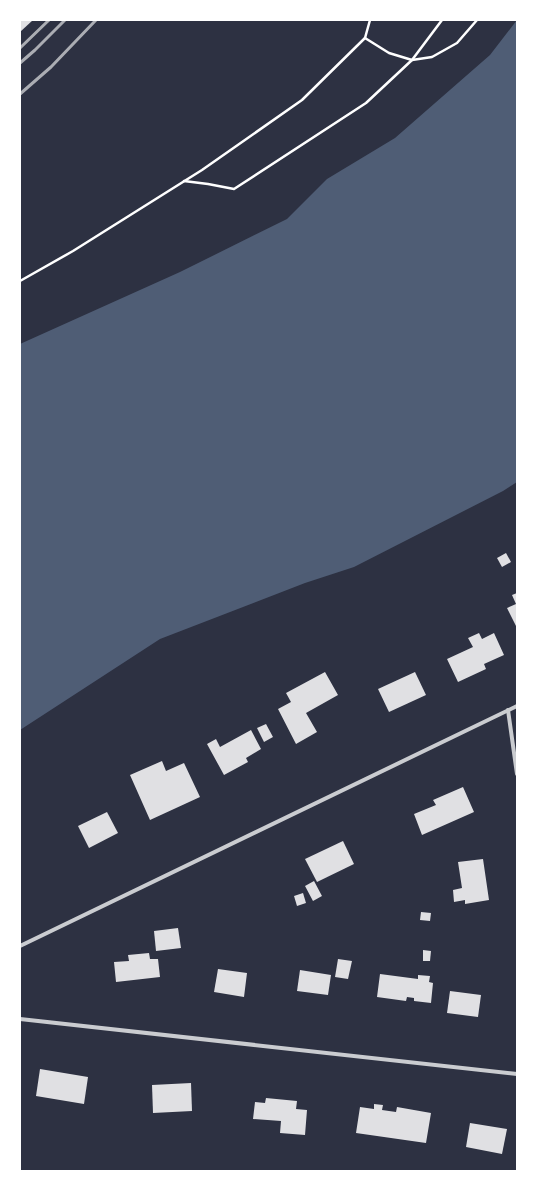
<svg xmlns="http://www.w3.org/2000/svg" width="537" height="1191" font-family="'Asap Condensed',sans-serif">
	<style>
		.water { fill: #4f5d75 }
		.building { fill: #e0e0e3 }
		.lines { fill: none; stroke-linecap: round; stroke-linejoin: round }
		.path { stroke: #fff; stroke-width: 2.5 }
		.minor { stroke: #caccd0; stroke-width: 4 }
		.rail { stroke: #abadb3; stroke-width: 3 }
	</style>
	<rect width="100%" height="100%" fill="#2d3142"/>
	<polygon class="water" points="517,20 517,482 503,491 354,567 305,583 160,639 20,730 20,344 180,272 287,219 327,179 395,138 490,55"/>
	<g class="building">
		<polygon points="20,20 33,20 20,32"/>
		<polygon points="506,553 511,562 502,567 497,558"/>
		<polygon points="517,593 517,628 507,608 516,604 512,595"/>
		<polygon points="479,633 482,639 494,633 504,655 484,664 486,669 458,682 447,659 473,647 468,638"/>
		<polygon points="325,672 338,695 306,713 317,732 296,744 278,709 291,702 286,693"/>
		<polygon points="415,672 426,695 389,712 378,689"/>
		<polygon points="266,724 273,737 264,742 257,728"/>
		<polygon points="251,730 261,749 246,758 248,762 224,775 207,744 216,739 220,747"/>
		<polygon points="162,761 166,771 184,763 200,797 150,820 130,775"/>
		<polygon points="463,787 474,812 422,835 414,814 436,805 433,800"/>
		<polygon points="107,812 118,833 89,848 78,826"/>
		<polygon points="343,841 354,864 317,882 305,859"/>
		<polygon points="483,859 489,900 465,904 465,900 454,902 453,890 462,888 458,862"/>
		<polygon points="314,881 322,896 313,901 305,886"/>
		<polygon points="303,893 306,903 297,906 294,896"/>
		<polygon points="421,912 431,913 430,921 420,920"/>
		<polygon points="178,928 181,948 156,951 154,931"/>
		<polygon points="423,950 431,951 430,961 423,961"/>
		<polygon points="149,953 150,959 158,959 160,977 116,982 114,962 129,961 128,955"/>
		<polygon points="338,959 352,961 348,979 335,977"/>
		<polygon points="218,969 247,973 244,997 214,992"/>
		<polygon points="300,970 331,975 328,995 297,991"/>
		<polygon points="380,974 418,979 418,975 430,976 429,982 433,983 431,1003 414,1001 414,998 407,997 406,1001 377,997"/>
		<polygon points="450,991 481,995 478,1017 447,1013"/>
		<polygon points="40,1069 88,1077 84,1104 36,1096"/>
		<polygon points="191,1083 192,1111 153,1113 152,1085"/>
		<polygon points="266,1098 297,1101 296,1109 307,1110 305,1135 280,1133 281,1121 253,1119 255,1102 265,1103"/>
		<polygon points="374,1104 383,1105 382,1110 396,1112 397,1107 431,1113 426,1143 356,1133 360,1107 374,1109"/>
		<polygon points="470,1123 507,1129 502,1154 466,1147"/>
	</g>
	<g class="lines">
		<g class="path">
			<polyline points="370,20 365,38 389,53 412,60 432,57 457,43 477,20"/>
			<polyline points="184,181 208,184 234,189 366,103 412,60 442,20"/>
			<polyline points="20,281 73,251 202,170 302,100 365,38"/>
		</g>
		<g class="minor">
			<polyline points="508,710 517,774"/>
			<polyline points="20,946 517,706"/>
			<polyline points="20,1019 517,1074"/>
		</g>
		<g class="rail">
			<polyline points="20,48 49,20"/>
			<polyline points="20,63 35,50 65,20"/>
			<polyline points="20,94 51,67 96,20"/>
		</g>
	</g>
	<rect width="537" height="1191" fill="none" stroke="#ffffff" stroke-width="42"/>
</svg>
